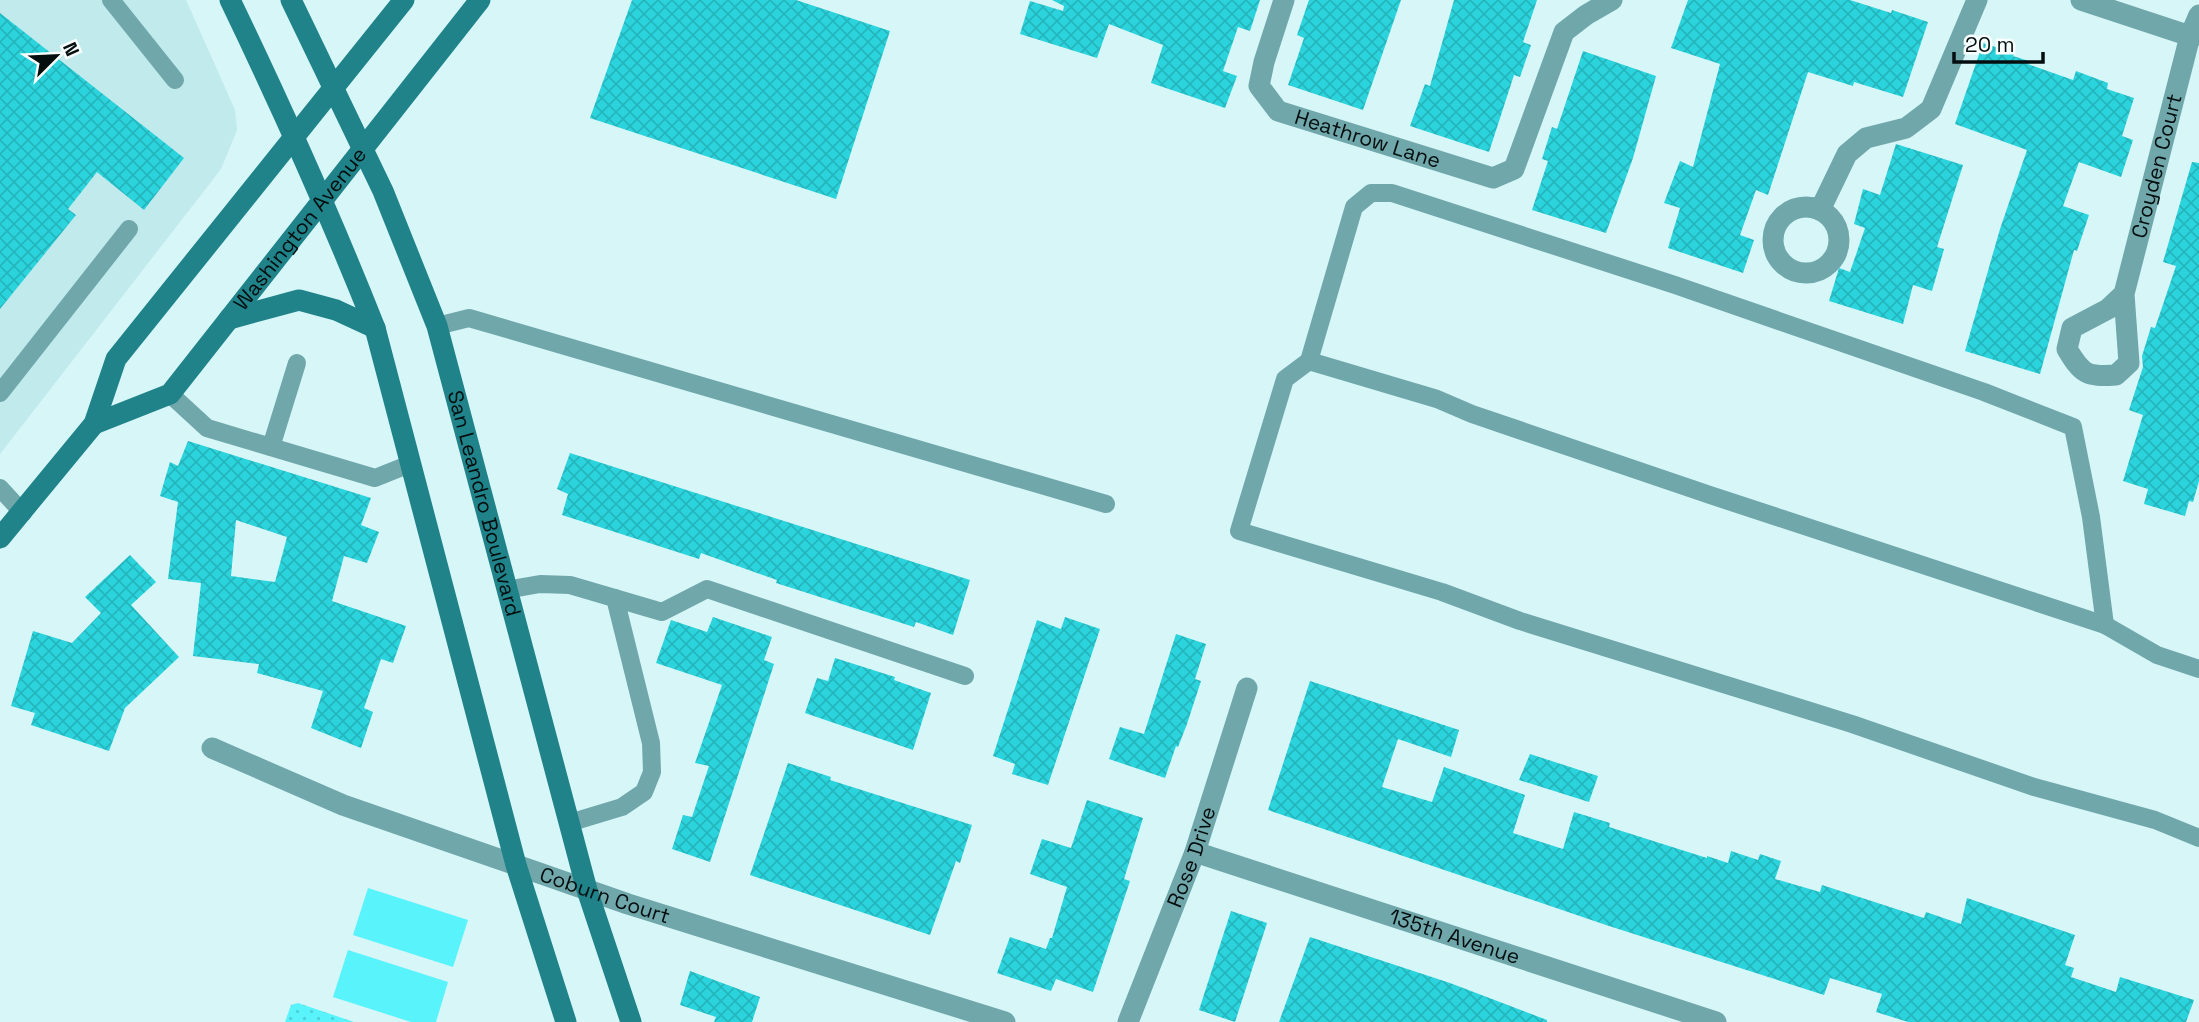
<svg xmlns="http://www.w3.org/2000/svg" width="2199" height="1022" font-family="'Space Grotesk',sans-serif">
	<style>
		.built { fill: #c0eaec }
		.grass { fill: url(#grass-dots) }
		.garden { fill: #59f3fc }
		.building { fill: url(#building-cross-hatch); fill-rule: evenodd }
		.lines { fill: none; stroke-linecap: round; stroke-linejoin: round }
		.lane { stroke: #70a7aa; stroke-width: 18 }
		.street { stroke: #70a7aa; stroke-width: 21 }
		.secondary { stroke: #1f8389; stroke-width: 21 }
		.labels { text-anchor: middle; stroke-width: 5; stroke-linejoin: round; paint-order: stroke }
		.street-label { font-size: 21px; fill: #040e0f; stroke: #f8fefe }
	</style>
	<defs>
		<pattern id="grass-dots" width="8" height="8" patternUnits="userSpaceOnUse" patternTransform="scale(1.75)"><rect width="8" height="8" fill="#59f3fc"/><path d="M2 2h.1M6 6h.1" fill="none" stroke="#4ccfd7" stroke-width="1.8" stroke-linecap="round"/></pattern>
		<pattern id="building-cross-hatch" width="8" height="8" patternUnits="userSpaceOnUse" patternTransform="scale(1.75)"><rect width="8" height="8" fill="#2bd4dd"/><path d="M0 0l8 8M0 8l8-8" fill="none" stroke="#25b5bc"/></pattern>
	</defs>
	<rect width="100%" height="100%" fill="#d6f6f8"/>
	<polygon class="built" points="0,0 186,0 235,110 237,130 221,169 0,454"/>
	<polygon class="grass" points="298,1003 354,1022 285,1022 291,1005"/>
	<g class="garden">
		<polygon points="368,888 468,920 453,967 353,935"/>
		<polygon points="348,950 448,982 436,1022 411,1022 333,997"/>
	</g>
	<g class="building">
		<polygon points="632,0 796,0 890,31 836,199 590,118"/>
		<polygon points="1052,0 1260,0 1250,31 1238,27 1223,71 1237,76 1225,108 1151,83 1163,45 1109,24 1097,58 1020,34 1030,1 1063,11 1064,6"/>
		<polygon points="1309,0 1401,0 1363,110 1288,85 1304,38 1297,35"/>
		<polygon points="1454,0 1537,0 1523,42 1531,45 1520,77 1514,75 1489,152 1410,126 1425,84 1430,86"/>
		<polygon points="1688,0 1850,0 1891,13 1892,10 1928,22 1903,97 1854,82 1853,86 1808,72 1768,195 1756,190 1740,235 1754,240 1743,273 1668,248 1680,208 1664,203 1680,161 1693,167 1720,64 1671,48"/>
		<polygon points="0,13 184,158 144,210 97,172 68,209 76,215 0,309"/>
		<polygon points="1983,43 2015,53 2013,56 2029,61 2028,64 2073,80 2076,71 2108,83 2107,89 2134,98 2122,136 2133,140 2121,177 2079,162 2063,206 2089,215 2077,251 2074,250 2040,374 1965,351 2000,229 2027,150 1955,124"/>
		<polygon points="1583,51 1656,76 1633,158 1606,233 1532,210 1548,161 1542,159 1552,127 1557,129"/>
		<polygon points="1896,144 1963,165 1937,247 1944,249 1932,291 1913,285 1903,324 1829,301 1839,268 1850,272 1865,228 1854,224 1863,189 1880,195"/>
		<polygon points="2192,162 2199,163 2199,481 2193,502 2189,501 2185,516 2144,504 2148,489 2123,481 2143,415 2129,410 2143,367 2142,356 2151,327 2155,328 2176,266 2163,262"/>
		<path d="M188,441l183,57 -10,27 18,7 -12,31 -23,-7 -12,45 74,25 -13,37 -12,-4 -17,49 9,4 -12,36 -50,-20 12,-37 -66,-18 2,-9 -66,-8 8,-73 -33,-4 10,-77 -18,-6 10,-34 8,4zM236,520l51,17 -12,45 -44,-6z"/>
		<polygon points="570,453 970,580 953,635 916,622 914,627 776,583 777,580 701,553 699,559 562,515 568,494 557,489"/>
		<polygon points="130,555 156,582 131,605 179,657 125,708 109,751 31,725 35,713 11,706 33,631 72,643 101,613 85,597"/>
		<polygon points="713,617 772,637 764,660 774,664 710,862 672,849 683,815 692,817 709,766 695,763 722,685 656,663 671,620 707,632"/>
		<polygon points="1065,617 1100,629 1048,785 1012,774 1015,764 993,756 1037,620 1061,629"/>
		<polygon points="1176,634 1206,644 1195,679 1201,681 1187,724 1178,747 1176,746 1165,778 1109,759 1120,727 1144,734"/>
		<polygon points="835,658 895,677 894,680 931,693 913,750 805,713 817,678 828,681"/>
		<polygon points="1310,681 1459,730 1451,757 1398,739 1382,787 1432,802 1444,767 1525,795 1513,833 1563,849 1574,812 1610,823 1609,827 1707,858 1707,856 1728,863 1731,851 1758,860 1760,854 1781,861 1775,879 1820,892 1822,885 1924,918 1926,912 1961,924 1967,898 2075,935 2065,965 2074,968 2071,977 2116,992 2120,977 2194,1000 2186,1022 1908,1022 1876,1012 1882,994 1830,978 1824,995 1606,925 1268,810"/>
		<polygon points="1530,754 1598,776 1589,802 1519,780"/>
		<polygon points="788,763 831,777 830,780 972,825 960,863 956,861 930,935 750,875"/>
		<polygon points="1087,800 1143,818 1124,879 1130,881 1093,992 1056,979 1051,991 997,973 1010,937 1046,949 1050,938 1052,938 1067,887 1030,874 1042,839 1071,848"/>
		<polygon points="1231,911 1267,923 1235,1022 1199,1010"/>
		<polygon points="1310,937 1450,983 1547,1020 1547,1022 1279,1022"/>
		<polygon points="690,971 760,997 752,1022 714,1022 716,1017 680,1005"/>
	</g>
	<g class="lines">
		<g class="lane">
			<polyline points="111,0 175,80"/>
			<polyline points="437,326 469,318 1106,504"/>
			<polyline points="1309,361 1354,207 1371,193 1392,193 1675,285 1984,392 2073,427 2091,517 2105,625"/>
			<polyline points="0,393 129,229"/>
			<polyline points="170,394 207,428 375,478 410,464"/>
			<polyline points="271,447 297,363"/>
			<polyline points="0,488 23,513"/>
			<polyline points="506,590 540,584 570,585 662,612 707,589 965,676"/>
			<polyline points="2199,669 2157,655 2105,625 1710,495 1472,414 1437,399 1309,361 1285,379 1239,531 1442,592 1520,621 1852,724 2034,787 2155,820 2199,838"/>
			<polyline points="569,823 622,807 644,792 652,772 651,743 615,598"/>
		</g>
		<g class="street">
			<path id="s1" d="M1284,0l-20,62 -5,24 19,25 215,67 21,-9 50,-137 22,-17 26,-15"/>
			<polyline points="2081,0 2190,36 2199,35"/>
			<circle cx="1806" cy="240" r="33"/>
			<polyline points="1820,210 1847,154 1866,138 1906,128 1931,109 1977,0"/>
			<path id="s2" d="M2124,294l-16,15 -36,19 -5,21c15,25 19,28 49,26l13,-12 -5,-69 66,-258 9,-21"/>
			<path id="s3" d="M212,748l131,57 173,60 112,39 377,118"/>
			<path id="s4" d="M1195,852l521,170"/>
			<path id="s5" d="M1128,1022l67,-170 52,-164"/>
		</g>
		<g class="secondary">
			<path d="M230,0c52,108 101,217 145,328l141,537 50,157"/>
			<path id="s6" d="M291,0l92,191 54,135 150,564 44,132"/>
			<polyline points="229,319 299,300 336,310 375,328"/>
			<path id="s7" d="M94,424l76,-30 310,-394"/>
			<polyline points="0,538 94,424 116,359 404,0"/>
		</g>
	</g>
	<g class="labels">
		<g class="street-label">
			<text dy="7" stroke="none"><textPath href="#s1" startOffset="215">Heathrow Lane</textPath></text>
			<text dy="7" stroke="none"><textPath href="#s2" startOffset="364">Croyden Court</textPath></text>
			<text dy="7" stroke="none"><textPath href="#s7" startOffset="292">Washington Avenue</textPath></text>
			<text dy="7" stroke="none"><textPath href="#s6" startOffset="541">San Leandro Boulevard</textPath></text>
			<text dy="7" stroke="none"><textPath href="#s5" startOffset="177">Rose Drive</textPath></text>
			<text dy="7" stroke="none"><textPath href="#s3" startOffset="420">Coburn Court</textPath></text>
			<text dy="7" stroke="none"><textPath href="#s4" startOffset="273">135th Avenue</textPath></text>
		</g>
	</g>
	<g transform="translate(56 56) rotate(66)" stroke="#f8fefe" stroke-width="5" paint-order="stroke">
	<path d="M0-5L12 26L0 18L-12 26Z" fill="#040e0f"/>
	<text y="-10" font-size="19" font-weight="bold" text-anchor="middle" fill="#040e0f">N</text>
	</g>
	<path d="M1954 52v10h89v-10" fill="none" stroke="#040e0f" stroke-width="3.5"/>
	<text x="1965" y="52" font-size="21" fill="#040e0f" stroke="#f8fefe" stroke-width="5" paint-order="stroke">20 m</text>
</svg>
